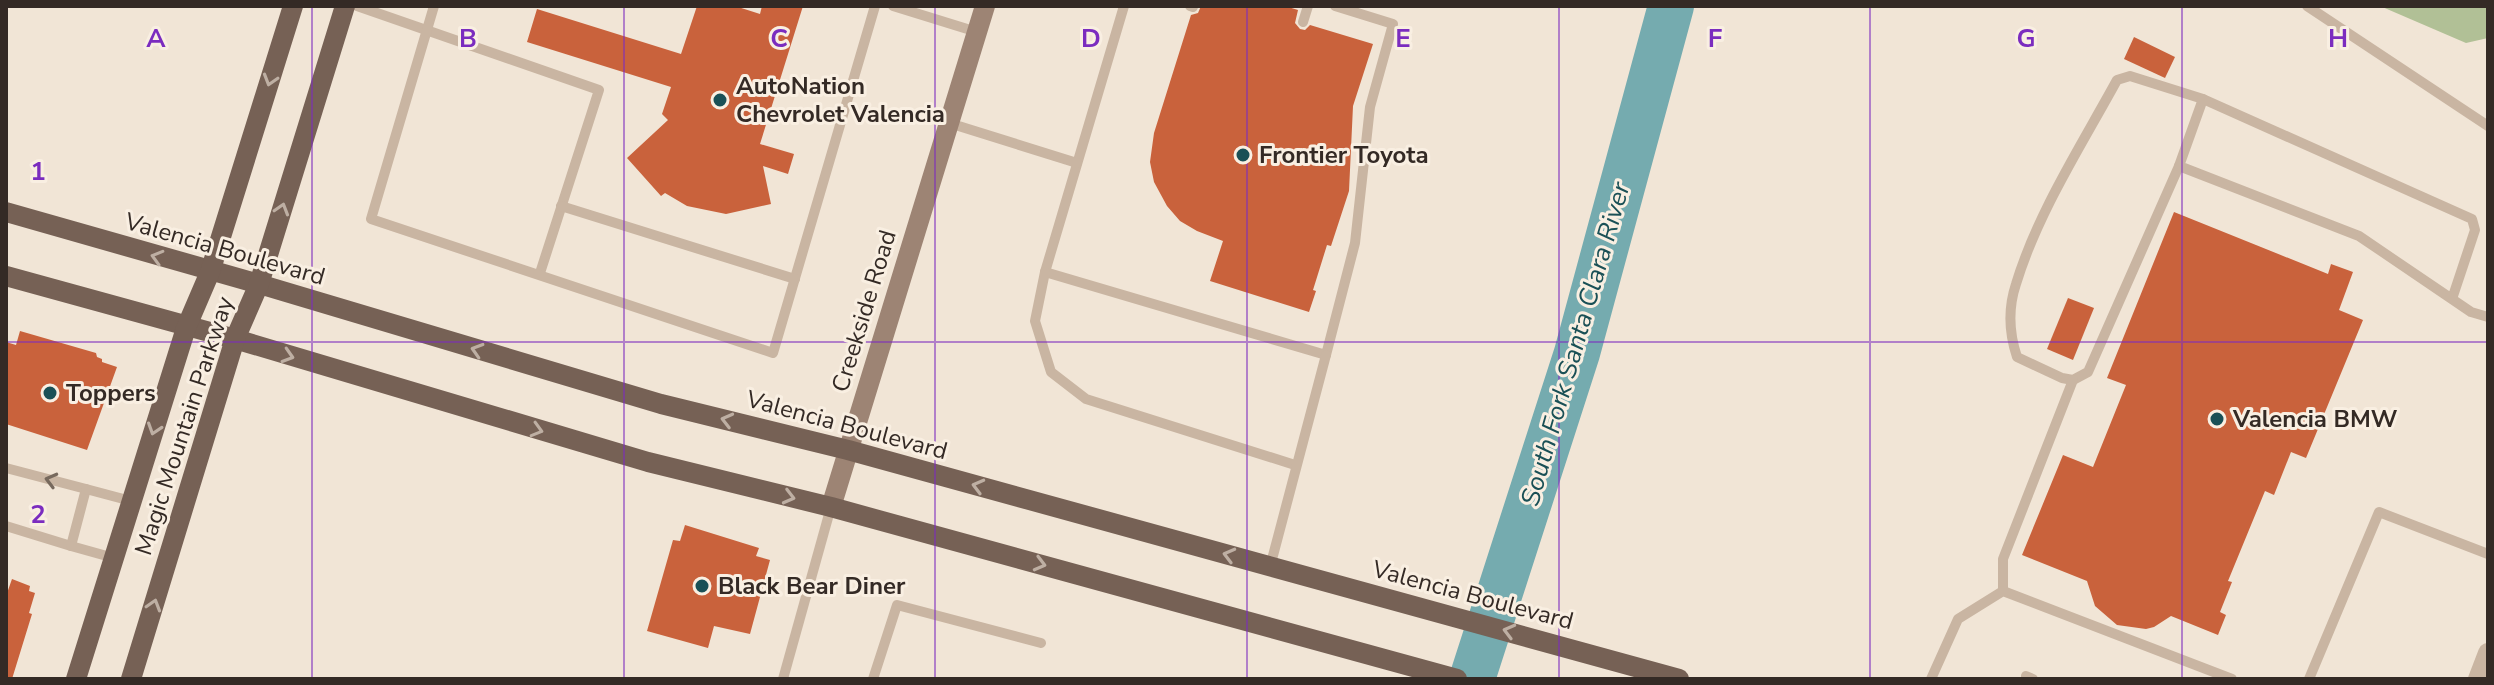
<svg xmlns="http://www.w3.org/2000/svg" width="2494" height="685" font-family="'Nunito Sans',sans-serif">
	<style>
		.green { fill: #b1c096 }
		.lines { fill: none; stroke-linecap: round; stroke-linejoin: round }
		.river { stroke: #75abaf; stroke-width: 46 }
		.building { fill: #c9623c }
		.lane { stroke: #c9b5a2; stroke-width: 10 }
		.street { stroke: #c9b5a2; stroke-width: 20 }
		.secondary { stroke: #9d8474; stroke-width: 20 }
		.primary { stroke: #766155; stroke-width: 20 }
		.oneway { stroke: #beafa3 }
		.oneway2 { stroke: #77695d }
		.grid { fill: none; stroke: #7b2cbf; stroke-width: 2; stroke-opacity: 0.55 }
		.poi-dot { fill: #1a5056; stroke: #f9efe2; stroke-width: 3 }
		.labels { text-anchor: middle; stroke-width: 6; stroke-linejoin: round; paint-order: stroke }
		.poi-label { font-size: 24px; font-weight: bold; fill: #342a25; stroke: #f9efe2; text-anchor: start }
		.street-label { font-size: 24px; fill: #342a25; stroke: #f9efe2 }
		.water-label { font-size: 26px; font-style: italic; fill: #1a5056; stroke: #f9efe2 }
		.grid-label { font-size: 26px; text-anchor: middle; font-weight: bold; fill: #7b2cbf; stroke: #f9efe2; stroke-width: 6; stroke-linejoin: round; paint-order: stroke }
	</style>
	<rect width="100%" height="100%" fill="#f1e5d6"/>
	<polygon class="green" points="2380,6 2488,6 2488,38 2466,43"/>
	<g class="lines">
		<polyline class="river" points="1472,679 1577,353 1671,6"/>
	</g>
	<g class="building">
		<polygon points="697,6 735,6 760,14 762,6 803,6 760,144 794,154 788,174 763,166 771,204 726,214 687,206 665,193 661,196 627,158 668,120 662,114 671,87 527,42 537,9 681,54"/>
		<polygon points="1201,6 1285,6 1298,10 1295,23 1300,29 1305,30 1310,25 1373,44 1353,106 1349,191 1331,246 1327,245 1313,290 1316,291 1309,312 1210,281 1223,241 1197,231 1180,221 1167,206 1154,182 1150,162 1154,133 1191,15 1198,13"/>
		<polygon points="2134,37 2175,57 2165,78 2124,59"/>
		<polygon points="2174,212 2328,274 2331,264 2353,272 2339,310 2363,320 2306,458 2291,452 2274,495 2265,491 2228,581 2232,582 2220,612 2226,615 2218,635 2171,616 2154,627 2146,629 2117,625 2095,606 2087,581 2022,555 2063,455 2093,467 2126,385 2107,378"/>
		<polygon points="2068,298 2094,308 2073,360 2047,349"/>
		<polygon points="20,331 96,353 97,357 102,359 102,362 117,367 87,450 6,424 6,342 16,345"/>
		<polygon points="685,525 759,548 756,556 770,560 750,634 714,626 708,648 647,631 673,540 680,541"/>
		<polygon points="12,579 30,586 29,591 35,593 29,613 32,614 12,679 6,679 6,596"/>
	</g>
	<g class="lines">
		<g class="lane">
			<polyline points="357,6 599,90 540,273"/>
			<polyline points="434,6 371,219 773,353 875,6"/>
			<polyline points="893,6 977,32"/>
			<polyline points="1124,6 1045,272 1326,355 1355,243 1370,107 1393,24 1335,6"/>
			<polyline points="1190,6 1193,7"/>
			<polyline points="2307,6 2488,126"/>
			<polyline points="1303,22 1308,6"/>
			<polyline points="949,123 1077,163"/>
			<path d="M2179,166l-91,206 -15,8 -11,-2 -45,-21c-8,-24 -9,-49 -1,-73 22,-72 65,-138 101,-204l13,-4 73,23"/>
			<polyline points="561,206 795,279"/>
			<polyline points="1045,272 1035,321 1051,372 1086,399 1295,465"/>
			<polyline points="2452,299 2475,230 2472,219 2203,99 2179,166 2359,236 2471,312 2488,317"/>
			<polyline points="6,468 86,489 71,546 6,526"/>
			<polyline points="86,489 131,501"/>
			<polyline points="71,546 114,558"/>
			<polyline points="1270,567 1326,355"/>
			<polyline points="2003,591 2003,559 2073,380"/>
			<polyline points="2026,676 2033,679"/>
			<polyline points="783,679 831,507"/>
			<polyline points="873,679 897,605 1041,643"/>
			<polyline points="1931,679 1958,619 2003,591 2232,679"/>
			<polyline points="2309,679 2379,512 2488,554"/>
		</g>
		<polyline class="street" points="2478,679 2488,653"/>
		<polyline class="secondary" points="831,507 985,6"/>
		<g class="primary">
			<polyline points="6,212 259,284 661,404 848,450 1679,679"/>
			<polyline points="6,276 235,339 648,462 831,507 1457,679"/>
			<polyline points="76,679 186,328 210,272 293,6"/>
			<polyline points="131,679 235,339 259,284 345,6"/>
		</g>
	</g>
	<defs><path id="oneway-chevron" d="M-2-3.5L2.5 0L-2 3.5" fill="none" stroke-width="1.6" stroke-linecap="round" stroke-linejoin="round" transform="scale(2)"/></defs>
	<g class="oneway">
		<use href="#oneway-chevron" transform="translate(270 80) rotate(107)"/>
		<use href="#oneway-chevron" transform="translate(282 209) rotate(-73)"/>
		<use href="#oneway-chevron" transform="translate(157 257) rotate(-164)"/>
		<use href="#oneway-chevron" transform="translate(477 350) rotate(-163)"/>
		<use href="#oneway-chevron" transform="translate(288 356) rotate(17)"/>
		<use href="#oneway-chevron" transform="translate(727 420) rotate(-166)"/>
		<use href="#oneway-chevron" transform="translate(154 429) rotate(108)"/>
		<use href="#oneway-chevron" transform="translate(537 430) rotate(16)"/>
		<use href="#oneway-chevron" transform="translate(978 486) rotate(-165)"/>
		<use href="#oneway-chevron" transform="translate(789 497) rotate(14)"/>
		<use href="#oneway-chevron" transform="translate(1229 555) rotate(-165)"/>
		<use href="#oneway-chevron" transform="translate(1040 564) rotate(15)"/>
		<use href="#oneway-chevron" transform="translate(154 605) rotate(-73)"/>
		<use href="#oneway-chevron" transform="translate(1509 631) rotate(-165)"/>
	</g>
	<use class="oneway2" href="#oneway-chevron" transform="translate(51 480) rotate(-165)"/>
	<path class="grid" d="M312,6v673M624,6v673M935,6v673M1247,6v673M1559,6v673M1870,6v673M2182,6v673M6,342h2482"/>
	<g class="poi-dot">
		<circle cx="720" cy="100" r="8"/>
		<circle cx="1243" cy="155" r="8"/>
		<circle cx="50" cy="393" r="8"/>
		<circle cx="2217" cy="419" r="8"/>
		<circle cx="702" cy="586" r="8"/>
	</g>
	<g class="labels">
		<g class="poi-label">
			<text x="736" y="94">AutoNation<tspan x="736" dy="28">Chevrolet Valencia</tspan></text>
			<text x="1259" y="163">Frontier Toyota</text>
			<text x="66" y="401">Toppers</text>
			<text x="2233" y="427">Valencia BMW</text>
			<text x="718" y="594">Black Bear Diner</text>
		</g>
		<g class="street-label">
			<text transform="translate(225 249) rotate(16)" y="8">Valencia Boulevard</text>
			<text transform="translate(864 311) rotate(-73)" y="8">Creekside Road</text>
			<text transform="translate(847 425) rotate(15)" y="8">Valencia Boulevard</text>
			<text transform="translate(184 426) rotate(-72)" y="8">Magic Mountain Parkway</text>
			<text transform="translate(1473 595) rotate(15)" y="8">Valencia Boulevard</text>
		</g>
		<g class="water-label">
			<text transform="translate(1575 344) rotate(-74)" y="9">South Fork Santa Clara River</text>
		</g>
	</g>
	<g class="grid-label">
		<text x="156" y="47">A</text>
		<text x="468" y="47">B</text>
		<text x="779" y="47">C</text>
		<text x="1091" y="47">D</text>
		<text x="1403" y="47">E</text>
		<text x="1715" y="47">F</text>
		<text x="2026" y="47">G</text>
		<text x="2338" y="47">H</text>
		<text x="38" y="180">1</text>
		<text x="38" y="523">2</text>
	</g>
	<rect width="2494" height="685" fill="none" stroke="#342a25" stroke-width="16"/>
</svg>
